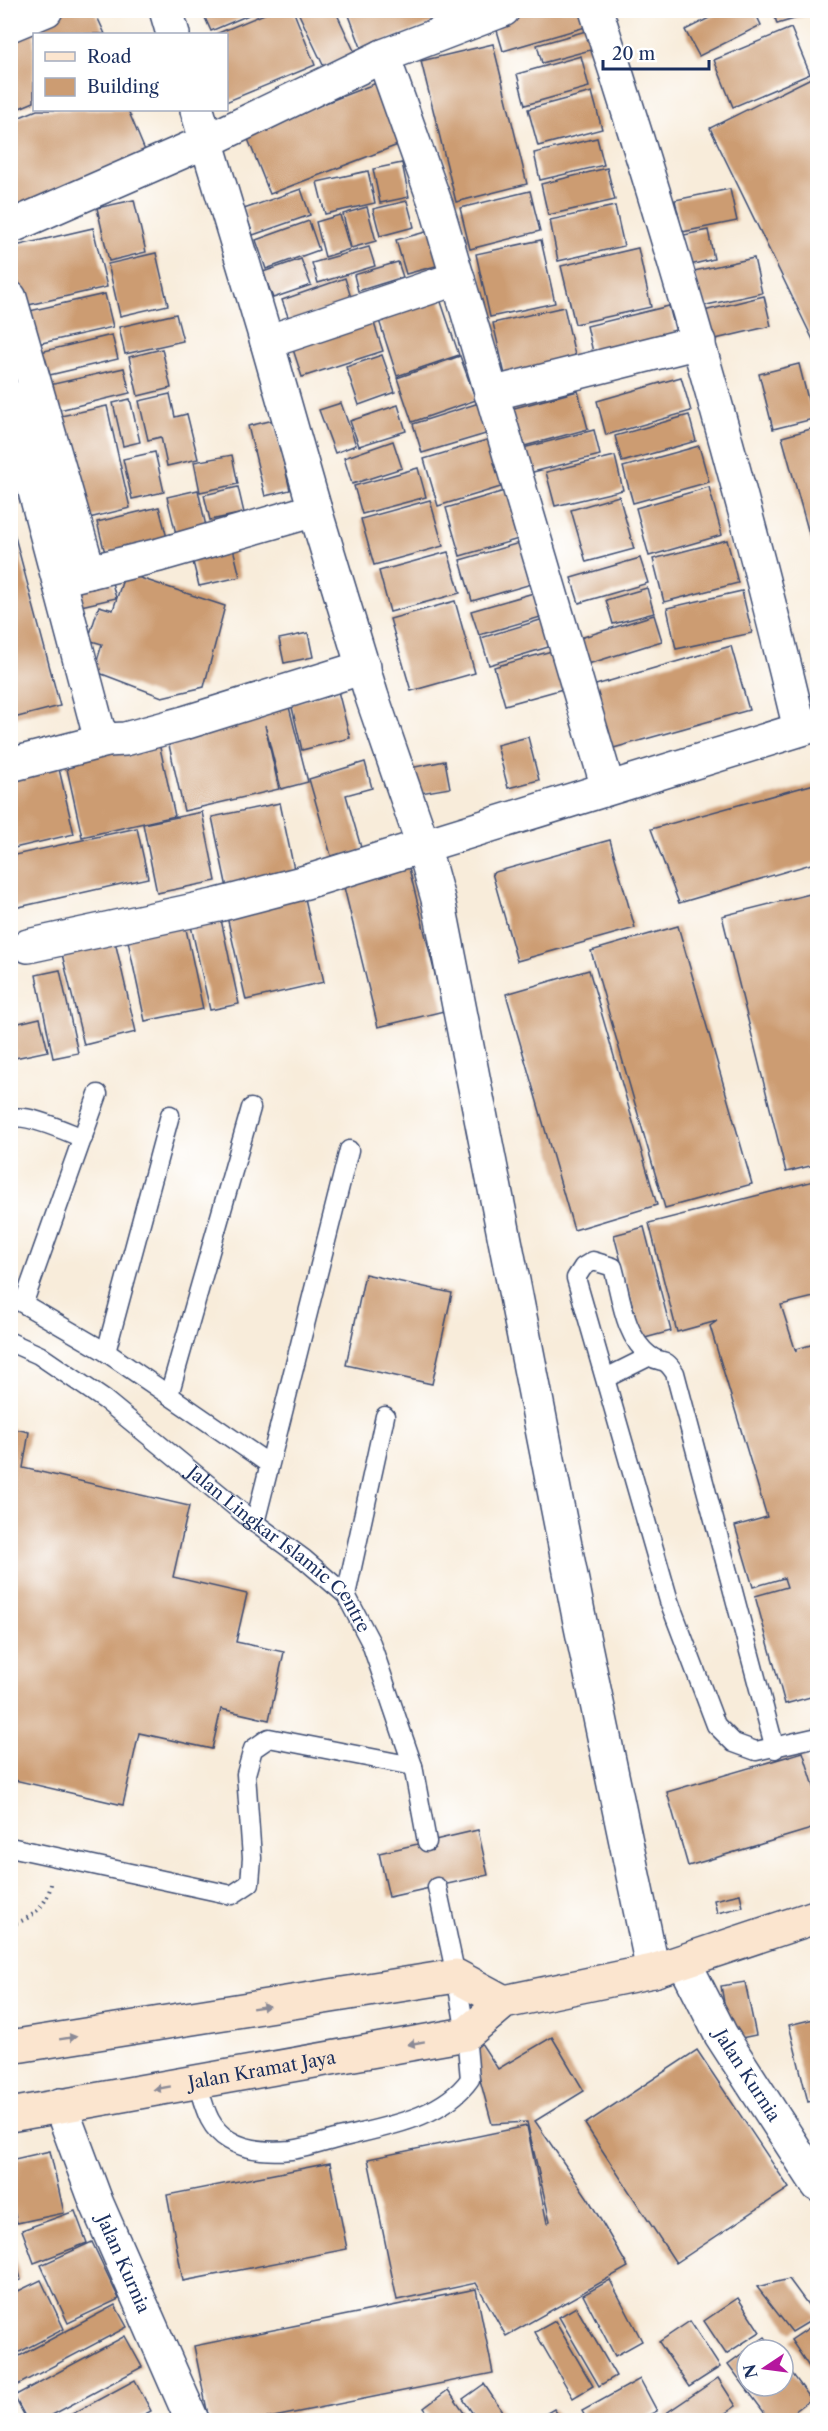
<svg xmlns="http://www.w3.org/2000/svg" width="828" height="2431" font-family="'Libre Caslon Text',serif">
	<style>
		.building { fill: #cc9c72 }
		.lines { fill: none; stroke-linecap: round; stroke-linejoin: round }
		.lane-casing { stroke: #3c4b71; stroke-width: 21 }
		.street-casing { stroke: #3c4b71; stroke-width: 36 }
		.secondary-casing { stroke: #3c4b71; stroke-width: 36 }
		.path { stroke: #3c4b71; stroke-width: 4; stroke-dasharray: 1.5 4.5; stroke-linecap: butt }
		.lane { stroke: #fff; stroke-width: 18 }
		.street { stroke: #fff; stroke-width: 33 }
		.secondary { stroke: #fbe5cf; stroke-width: 33 }
		.oneway { fill: #8b8a96 }
		.labels { text-anchor: middle; stroke-width: 4.5; stroke-linejoin: round; paint-order: stroke }
		.street-label { font-size: 18px; fill: #1b2f5e; stroke: #fff }
	</style>
	<rect width="100%" height="100%" fill="#fff"/>
	<filter id="ink" filterUnits="userSpaceOnUse"><feTurbulence type="fractalNoise" baseFrequency=".0167" numOctaves="2"/><feDisplacementMap in="SourceGraphic" scale="12" xChannelSelector="R" yChannelSelector="G"/><feConvolveMatrix kernelMatrix="1 2 1 2 8 2 1 2 1" color-interpolation-filters="sRGB"/></filter>
	<filter id="wash" filterUnits="userSpaceOnUse"><feTurbulence type="fractalNoise" baseFrequency=".008" numOctaves="4" result="noise"/><feDisplacementMap in="SourceGraphic" scale="24" xChannelSelector="R" yChannelSelector="G"/><feGaussianBlur stdDeviation="1.35" result="paint"/><feColorMatrix in="noise" values="0 0 0 0 0 0 0 0 0 0 0 0 0 0 0 0 0 1.4 0 .05"/><feComposite in="paint" operator="in"/></filter>
	<g filter="url(#wash)">
		<rect width="100%" height="100%" fill="#f8ecda"/>
		<g id="blocks">
			<g class="building">
				<polygon points="56,10 94,10 105,34 34,34 34,102 10,112 10,30"/>
				<polygon points="274,10 293,10 315,65 226,102 226,34 216,34"/>
				<polygon points="297,10 335,10 355,53 324,67"/>
				<polygon points="347,10 430,10 434,22 362,50"/>
				<polygon points="526,10 584,10 589,26 503,51 494,20"/>
				<polygon points="725,10 754,10 761,25 699,56 685,30"/>
				<polygon points="773,10 818,10 818,12 777,24"/>
				<polygon points="202,11 258,11 211,31"/>
				<polygon points="791,28 810,74 733,107 714,60"/>
				<polygon points="593,29 598,48 542,63 537,45"/>
				<polygon points="493,44 527,184 456,202 421,61"/>
				<polygon points="581,56 589,87 525,105 517,74"/>
				<polygon points="817,75 818,342 815,344 710,128"/>
				<polygon points="379,82 403,143 270,194 246,134"/>
				<polygon points="592,92 602,129 538,146 528,109"/>
				<polygon points="37,110 128,110 146,153 10,210 10,121"/>
				<polygon points="597,138 604,165 540,180 534,153"/>
				<polygon points="402,163 409,197 380,203 373,169"/>
				<polygon points="607,168 615,200 548,215 541,184"/>
				<polygon points="368,171 375,203 325,214 317,182"/>
				<polygon points="301,189 310,215 253,235 244,209"/>
				<polygon points="730,189 737,221 682,232 675,200"/>
				<polygon points="530,191 540,231 470,249 460,208"/>
				<polygon points="134,200 146,252 109,261 97,208"/>
				<polygon points="407,201 414,227 380,236 373,209"/>
				<polygon points="615,206 624,246 558,261 550,220"/>
				<polygon points="367,207 376,241 351,248 343,214"/>
				<polygon points="340,215 350,249 325,257 316,222"/>
				<polygon points="309,221 319,250 266,269 256,240"/>
				<polygon points="93,228 107,287 24,306 11,247"/>
				<polygon points="433,230 443,264 406,274 396,240"/>
				<polygon points="708,230 714,259 690,265 684,235"/>
				<polygon points="541,240 555,303 490,317 476,254"/>
				<polygon points="369,247 375,266 318,283 312,263"/>
				<polygon points="638,248 651,307 575,324 561,266"/>
				<polygon points="156,253 168,305 120,316 108,264"/>
				<polygon points="754,258 762,293 702,306 694,271"/>
				<polygon points="301,259 311,285 273,298 263,272"/>
				<polygon points="398,262 403,277 358,291 354,275"/>
				<polygon points="345,278 352,301 290,322 282,300"/>
				<polygon points="436,287 459,355 397,376 375,308"/>
				<polygon points="105,294 113,327 33,345 25,312"/>
				<polygon points="764,296 771,326 711,340 704,311"/>
				<polygon points="669,306 678,340 595,361 587,326"/>
				<polygon points="564,307 577,364 506,379 493,323"/>
				<polygon points="176,314 183,341 125,354 119,327"/>
				<polygon points="371,314 383,351 302,377 290,340"/>
				<polygon points="112,335 118,359 41,377 36,353"/>
				<polygon points="162,349 171,388 138,396 129,357"/>
				<polygon points="382,355 395,392 359,405 346,367"/>
				<polygon points="460,356 476,400 412,422 397,378"/>
				<polygon points="799,364 813,419 773,429 759,374"/>
				<polygon points="124,368 130,393 51,412 45,386"/>
				<polygon points="681,377 691,411 606,435 597,401"/>
				<polygon points="578,391 588,429 517,448 507,410"/>
				<polygon points="170,394 175,417 187,414 198,459 167,466 161,437 148,440 139,401"/>
				<polygon points="130,399 140,442 123,446 113,403"/>
				<polygon points="341,403 356,445 335,453 319,410"/>
				<polygon points="479,403 489,433 422,453 413,424"/>
				<polygon points="398,405 406,431 359,446 350,421"/>
				<polygon points="107,406 130,508 85,519 61,416"/>
				<polygon points="689,415 696,441 622,462 615,436"/>
				<polygon points="274,420 290,490 265,496 248,426"/>
				<polygon points="818,427 818,562 817,562 782,437"/>
				<polygon points="594,430 600,455 529,473 523,448"/>
				<polygon points="490,439 504,486 438,506 424,459"/>
				<polygon points="393,441 402,468 352,484 344,458"/>
				<polygon points="699,446 709,482 633,503 623,467"/>
				<polygon points="155,452 164,492 132,499 123,459"/>
				<polygon points="232,455 238,484 200,492 194,462"/>
				<polygon points="615,456 623,490 555,506 546,472"/>
				<polygon points="418,468 426,497 362,514 354,486"/>
				<polygon points="238,487 244,513 210,520 204,495"/>
				<polygon points="709,487 722,535 649,556 636,508"/>
				<polygon points="198,490 207,531 177,538 167,497"/>
				<polygon points="508,490 522,538 460,556 446,508"/>
				<polygon points="619,496 634,549 586,562 571,510"/>
				<polygon points="430,500 443,546 374,565 361,519"/>
				<polygon points="159,507 167,538 105,553 97,522"/>
				<polygon points="10,518 60,706 10,719"/>
				<polygon points="727,540 738,583 664,602 653,559"/>
				<polygon points="523,542 535,583 472,601 460,560"/>
				<polygon points="232,544 240,577 199,586 191,554"/>
				<polygon points="448,552 460,593 390,612 379,571"/>
				<polygon points="640,558 648,583 579,603 571,578"/>
				<polygon points="109,571 116,598 72,608 65,581"/>
				<polygon points="125,573 225,606 204,687 162,697 94,671 102,644 88,640 99,606 113,610"/>
				<polygon points="647,588 654,613 613,624 606,600"/>
				<polygon points="742,591 752,633 676,649 667,608"/>
				<polygon points="537,592 544,616 479,635 471,611"/>
				<polygon points="455,601 475,673 411,691 390,619"/>
				<polygon points="654,615 662,641 588,664 580,638"/>
				<polygon points="547,618 555,645 489,665 481,638"/>
				<polygon points="308,633 313,657 284,663 279,639"/>
				<polygon points="731,646 749,710 610,749 592,686"/>
				<polygon points="559,649 570,687 505,705 494,667"/>
				<polygon points="338,691 350,738 302,750 291,703"/>
				<polygon points="288,703 308,782 281,789 265,725 279,789 184,811 166,732"/>
				<polygon points="157,734 175,816 82,837 64,755"/>
				<polygon points="528,737 539,780 508,788 497,745"/>
				<polygon points="57,760 74,834 10,849 10,771"/>
				<polygon points="445,761 450,788 415,794 410,768"/>
				<polygon points="365,762 372,788 346,795 362,851 332,859 309,779"/>
				<polygon points="818,783 818,862 679,903 651,829"/>
				<polygon points="280,803 295,874 227,888 212,817"/>
				<polygon points="202,812 216,881 157,893 143,824"/>
				<polygon points="137,828 148,878 10,909 10,856"/>
				<polygon points="610,840 635,928 517,961 492,873"/>
				<polygon points="408,864 444,1011 378,1027 342,879"/>
				<polygon points="818,892 818,1164 786,1172 722,916"/>
				<polygon points="304,894 324,982 246,1000 226,912"/>
				<polygon points="219,910 239,1004 210,1010 189,917"/>
				<polygon points="183,915 203,1009 145,1021 125,927"/>
				<polygon points="678,926 752,1184 665,1208 591,951"/>
				<polygon points="114,937 136,1032 84,1045 61,950"/>
				<polygon points="60,970 78,1053 53,1058 36,975"/>
				<polygon points="589,970 657,1205 574,1230 506,994"/>
				<polygon points="40,1018 48,1051 10,1059 10,1025"/>
				<polygon points="818,1180 818,1296 781,1305 796,1352 796,1349 818,1343 818,1404 811,1405 818,1427 818,1695 785,1704 755,1596 787,1587 784,1578 753,1587 735,1526 767,1517 710,1326 717,1321 677,1332 649,1223"/>
				<polygon points="644,1227 671,1331 641,1339 614,1235"/>
				<polygon points="365,1274 452,1293 432,1384 346,1365"/>
				<polygon points="10,1428 29,1432 23,1468 189,1506 173,1577 247,1594 236,1642 284,1652 269,1720 221,1709 212,1749 139,1733 123,1805 10,1779"/>
				<polygon points="803,1752 818,1799 818,1827 688,1866 667,1792"/>
				<polygon points="478,1830 488,1875 389,1897 379,1853"/>
				<polygon points="740,1894 743,1907 717,1913 714,1900"/>
				<polygon points="745,1982 756,2035 731,2040 721,1986"/>
				<polygon points="818,2018 818,2099 808,2102 789,2025"/>
				<polygon points="552,2037 584,2091 535,2121 589,2200 628,2267 506,2336 476,2283 397,2300 368,2159 527,2126 547,2223 550,2221 527,2122 492,2124 473,2054 479,2040 498,2069"/>
				<polygon points="697,2050 789,2188 676,2263 585,2124"/>
				<polygon points="50,2151 64,2213 17,2223 10,2195 10,2160"/>
				<polygon points="330,2163 347,2249 183,2281 167,2195"/>
				<polygon points="75,2211 87,2243 34,2263 22,2230"/>
				<polygon points="10,2237 21,2280 10,2282"/>
				<polygon points="92,2242 119,2299 68,2323 41,2265"/>
				<polygon points="789,2279 817,2317 792,2332 757,2287"/>
				<polygon points="41,2280 64,2329 10,2357 10,2295"/>
				<polygon points="610,2280 642,2341 615,2356 583,2295"/>
				<polygon points="476,2289 493,2373 259,2420 209,2420 194,2346"/>
				<polygon points="738,2298 760,2332 726,2354 704,2321"/>
				<polygon points="115,2305 127,2327 10,2389 10,2361"/>
				<polygon points="576,2307 616,2376 599,2386 559,2317"/>
				<polygon points="555,2321 593,2386 573,2398 535,2332"/>
				<polygon points="690,2321 720,2367 689,2387 659,2342"/>
				<polygon points="818,2322 818,2380 791,2340"/>
				<polygon points="125,2336 142,2367 43,2420 27,2420 14,2396"/>
				<polygon points="765,2337 775,2350 747,2350"/>
				<polygon points="747,2350 747,2386 783,2386 783,2361 811,2399 794,2412 801,2420 767,2420 769,2419 728,2364"/>
				<polygon points="718,2378 736,2406 715,2420 669,2420 665,2414"/>
				<polygon points="640,2379 657,2411 639,2420 587,2420 582,2411"/>
				<polygon points="135,2380 151,2411 134,2420 61,2420"/>
				<polygon points="484,2384 508,2420 477,2420 463,2399"/>
				<polygon points="448,2390 469,2420 433,2420 424,2408"/>
				<polygon points="554,2409 562,2420 535,2420"/>
			</g>
		</g>
	</g>
	<g filter="url(#ink)">
		<use href="#blocks" fill-opacity="0" stroke="#3c4b71" stroke-width="1.5"/>
		<g class="lines">
			<g class="lane-casing">
				<g id="lane">
					<path d="M10,1119c15,-7 57,13 73,19"/>
					<polyline points="10,1296 106,1352 269,1464"/>
					<polyline points="24,1302 98,1094"/>
					<path id="s1" d="M10,1342l29,13 66,45 150,123 49,36 42,36 25,48 42,123 14,76"/>
					<polyline points="106,1352 170,1115"/>
					<polyline points="606,1378 650,1356"/>
					<polyline points="169,1395 251,1108"/>
					<polyline points="255,1523 349,1150"/>
					<polyline points="346,1595 385,1416"/>
					<path d="M775,1749l-100,-376c-12,-18 -12,-8 -25,-17 -26,-19 -29,-61 -37,-89l-20,-6 -10,6 -7,11 93,323 47,124 18,18 22,8 62,-14"/>
					<polyline points="10,1847 232,1895 250,1883 252,1858 246,1774 253,1749 269,1738 413,1766"/>
					<path d="M197,2082c7,22 10,45 32,58 18,11 41,12 62,10 16,-2 33,-8 48,-12 44,-11 103,-19 131,-59l-4,-45 -10,-58 -19,-89"/>
				</g>
			</g>
			<g class="street-casing">
				<g id="street">
					<polyline points="166,10 173,34"/>
					<path d="M596,10c77,237 146,476 204,719"/>
					<polyline points="10,25 46,10"/>
					<polyline points="383,56 436,205 608,788"/>
					<polyline points="197,110 267,342 315,510 372,697 423,845 438,899 580,1622 653,1971"/>
					<polyline points="10,227 207,141 383,56 503,10"/>
					<polyline points="10,298 89,572"/>
					<polyline points="267,342 458,278"/>
					<polyline points="491,394 699,342"/>
					<polyline points="10,397 98,729 107,740"/>
					<polyline points="68,577 159,555 315,510"/>
					<polyline points="10,765 107,740 125,739 184,723 364,667"/>
					<polyline points="28,946 218,905 306,882 818,724"/>
					<path id="s2" d="M684,1962l37,73 97,150"/>
					<path id="s3" d="M60,2105l37,99 95,216"/>
				</g>
			</g>
			<g class="secondary-casing">
				<g id="secondary">
					<polyline points="10,2047 456,1976 504,2002"/>
					<path id="s4" d="M10,2115l456,-81 38,-32 149,-31 165,-55"/>
				</g>
			</g>
			<path class="path" d="M10,1925c22,-6 37,-19 41,-41"/>
			<use href="#lane" class="lane"/>
			<use href="#street" class="street"/>
			<use href="#secondary" class="secondary"/>
		</g>
		<defs><path id="oneway-solid" d="M-6-.8H1V-3.2L6.5 0L1 3.2V.8H-6Z" transform="scale(1.5)"/></defs>
		<g class="oneway">
			<use href="#oneway-solid" transform="translate(261 2007) rotate(-9)"/>
			<use href="#oneway-solid" transform="translate(68 2038) rotate(-9)"/>
			<use href="#oneway-solid" transform="translate(416 2043) rotate(170)"/>
			<use href="#oneway-solid" transform="translate(162 2088) rotate(170)"/>
		</g>
	</g>
	<g class="labels">
		<g class="street-label">
			<text dy="6" stroke="none"><textPath href="#s1" startOffset="342">Jalan Lingkar Islamic Centre</textPath></text>
			<text dy="6" stroke="none"><textPath href="#s4" startOffset="256">Jalan Kramat Jaya</textPath></text>
			<text dy="6" stroke="none"><textPath href="#s2" startOffset="130">Jalan Kurnia</textPath></text>
			<text dy="6" stroke="none"><textPath href="#s3" startOffset="171">Jalan Kurnia</textPath></text>
		</g>
	</g>
	<rect width="828" height="2431" fill="none" stroke="#fff" stroke-width="36"/>
	<rect x="33" y="33" width="195" height="78" fill="#ffffff" stroke="#a4acbf" stroke-width="1.5"/>
	<rect x="45" y="52" width="30" height="9" fill="#fbe5cf" stroke="#a4acbf" stroke-width="1.5"/>
	<text x="87" y="63" font-size="18" fill="#1b2f5e">Road</text>
	<rect x="45" y="78" width="30" height="18" fill="#cc9c72" stroke="#a4acbf" stroke-width="1.5"/>
	<text x="87" y="93" font-size="18" fill="#1b2f5e">Building</text>
	<g transform="translate(765 2368) rotate(257)"><circle r="28" fill="#ffffff" stroke="#a4acbf" stroke-width="1.5"/>
	<path d="M0-4.5L10 22L0 15L-10 22Z" fill="#b5179e"/>
	<text y="-9" font-size="16" font-weight="bold" text-anchor="middle" fill="#1b2f5e">N</text>
	</g>
	<path d="M603 60v9h106v-9" fill="none" stroke="#1b2f5e" stroke-width="3"/>
	<text x="612" y="60" font-size="18" fill="#1b2f5e" stroke="#ffffff" stroke-width="4.5" paint-order="stroke">20 m</text>
</svg>
